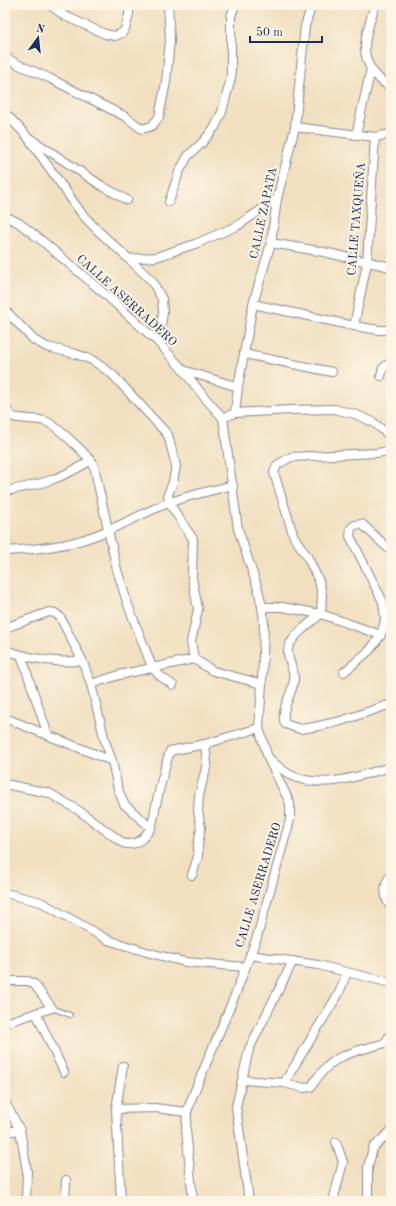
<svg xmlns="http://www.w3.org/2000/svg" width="396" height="1206" font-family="'Old Standard TT',serif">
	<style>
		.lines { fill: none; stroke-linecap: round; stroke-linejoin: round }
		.lane-casing { stroke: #86878f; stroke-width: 6 }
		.street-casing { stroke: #86878f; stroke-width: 10 }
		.lane { stroke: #fff; stroke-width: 4 }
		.street { stroke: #fff; stroke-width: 8 }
		.labels { text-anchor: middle; stroke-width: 4; stroke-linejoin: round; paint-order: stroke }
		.street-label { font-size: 12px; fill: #1b2f5e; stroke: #fcf5e5 }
	</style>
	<rect width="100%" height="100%" fill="#fcf5e5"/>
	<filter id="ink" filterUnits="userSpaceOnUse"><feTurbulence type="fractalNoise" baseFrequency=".025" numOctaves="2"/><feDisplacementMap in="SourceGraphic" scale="8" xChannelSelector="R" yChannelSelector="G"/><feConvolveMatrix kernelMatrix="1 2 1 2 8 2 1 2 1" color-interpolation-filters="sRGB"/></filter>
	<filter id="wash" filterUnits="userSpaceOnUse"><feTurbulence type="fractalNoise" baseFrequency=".012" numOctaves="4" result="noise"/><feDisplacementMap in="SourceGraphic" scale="16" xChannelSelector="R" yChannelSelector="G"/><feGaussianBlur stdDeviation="0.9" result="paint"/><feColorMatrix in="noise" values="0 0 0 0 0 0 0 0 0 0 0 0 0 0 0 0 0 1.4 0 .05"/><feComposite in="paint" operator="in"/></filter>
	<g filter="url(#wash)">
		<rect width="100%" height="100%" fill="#f1dfc0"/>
	</g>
	<g filter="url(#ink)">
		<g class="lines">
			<g class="lane-casing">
				<polyline id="lane" points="52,1008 70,1015"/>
			</g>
			<g class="street-casing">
				<g id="street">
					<polyline points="50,5 65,16 105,34 115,36 122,33 125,29 129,15 129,5"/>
					<path d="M375,5c-7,24 -18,47 -1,68 5,6 10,11 17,14"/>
					<polyline points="5,57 17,64 49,78 126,117 142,129 152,126 159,117 166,82 170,40 168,5"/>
					<polyline points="5,113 26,135 82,214 96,229 129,259 152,281 162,299 163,312 159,343"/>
					<polyline points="295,127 375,137 391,134"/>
					<polyline points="356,135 371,69"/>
					<polyline points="31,139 102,186 127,200"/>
					<polyline points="169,202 179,172 188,156 202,143 215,127 222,112 231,78 231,16 235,5"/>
					<polyline points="5,216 19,223 41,240 106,295 159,343 183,370 205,398 223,418 238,529 258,589 262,607 264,622 262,684 259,728 268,758 290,803 290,820 257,937 235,995 193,1095 187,1112 186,1130 193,1201"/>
					<polyline points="271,243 319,251 391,267"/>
					<polyline points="129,259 156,257 195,244 237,226 277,199"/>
					<polyline points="253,304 354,326 379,330 391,330"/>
					<polyline points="5,310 34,340 47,347 76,354 92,360 112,374 168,435 176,466 173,482 168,494 169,503 193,539 192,578 198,609 191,642 194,659 213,671 262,684"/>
					<polyline points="354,326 367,263 375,137"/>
					<polyline points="244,354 332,372"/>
					<polyline points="183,370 238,387"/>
					<polyline points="381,376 383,368 391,362"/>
					<path d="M5,408l8,9c9,2 26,2 32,4 12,5 43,34 49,45l23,104 11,35 24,62 8,9 13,9"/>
					<polyline points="235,413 291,410 334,409 355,414 373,422 391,437"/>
					<polyline points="223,418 235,413 238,387 253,304 271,243 277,199 295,127 305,26 312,5"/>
					<path d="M391,451l-15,2 -85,4 -14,8 -3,8 20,64 13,19 12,25 3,14 -1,19c-11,9 -24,18 -31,30 -6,10 3,22 4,33 1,14 -15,32 -9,47l15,5 14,-2 27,-6 50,-17"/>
					<path d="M5,491c34,-6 57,-12 86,-31"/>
					<path d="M5,551c24,-2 49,-3 73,-10 32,-8 59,-26 90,-38 21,-8 43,-12 65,-18"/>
					<polyline points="262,607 282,607 321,614 381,635"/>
					<polyline points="5,628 49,612 55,613 60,617 82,660 91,684 105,741 112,761 118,789 124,804 151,828"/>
					<path d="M5,650c21,7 54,15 77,10"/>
					<polyline points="21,655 48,735"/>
					<polyline points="344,672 370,650 381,635 385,620 383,602 350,536 351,528 355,525 362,524 391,551"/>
					<polyline points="91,684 119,675 194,659"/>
					<polyline points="5,718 112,761"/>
					<path d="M270,759c7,7 15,14 25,18 31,12 66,-2 96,-10"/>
					<path d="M5,784l44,9 29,17 45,33c12,4 21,-4 27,-14 4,-7 4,-17 6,-24 4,-19 8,-36 14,-54l35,-7 54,-16"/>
					<polyline points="192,875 198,856 198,845 201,828 198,811 199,795 207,764 205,744"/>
					<path d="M391,875c-8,8 -7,24 0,32"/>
					<polyline points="5,893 41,902 108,940 150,953 185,962 245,967"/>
					<polyline points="250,955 318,965 391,983"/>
					<polyline points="5,981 28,981 34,984 52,1008 5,1023"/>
					<polyline points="36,1013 64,1072"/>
					<polyline points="242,1080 249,1049 293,961"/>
					<polyline points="284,1083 339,993 347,973"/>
					<polyline points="5,1102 20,1130 27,1171 26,1201"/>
					<polyline points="116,1109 155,1108 187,1112"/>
					<polyline points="5,1132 20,1130"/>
					<polyline points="65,1201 66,1180"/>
					<polyline points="121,1201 116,1109 123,1066"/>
					<path d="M249,1201l-13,-94 6,-27 42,3 20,5 7,-1c21,-34 39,-34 74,-44l6,-10"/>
					<polyline points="333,1201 343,1162 336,1142"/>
					<polyline points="368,1201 368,1167 373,1148 391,1131"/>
				</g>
			</g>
			<use href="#lane" class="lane"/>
			<use href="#street" class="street"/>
		</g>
	</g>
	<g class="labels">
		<g class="street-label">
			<text transform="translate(263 213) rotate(-78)" y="4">CALLE ZAPATA</text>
			<text transform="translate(356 219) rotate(-85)" y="4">CALLE TAXQUEÑA</text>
			<text transform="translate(127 300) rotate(42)" y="4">CALLE ASERRADERO</text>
			<text transform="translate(258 885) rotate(-73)" y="4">CALLE ASERRADERO</text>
		</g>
	</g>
	<rect width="396" height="1206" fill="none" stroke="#fcf5e5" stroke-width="20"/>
	<g transform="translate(38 38) rotate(15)" stroke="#fcf5e5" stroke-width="3" paint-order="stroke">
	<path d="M0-3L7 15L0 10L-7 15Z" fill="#1b2f5e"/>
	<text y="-6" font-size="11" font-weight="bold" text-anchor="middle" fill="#1b2f5e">N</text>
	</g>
	<path d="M250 36v6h72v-6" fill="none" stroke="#1b2f5e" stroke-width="2"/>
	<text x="256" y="36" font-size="12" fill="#1b2f5e" stroke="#fcf5e5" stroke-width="3" paint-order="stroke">50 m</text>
</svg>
